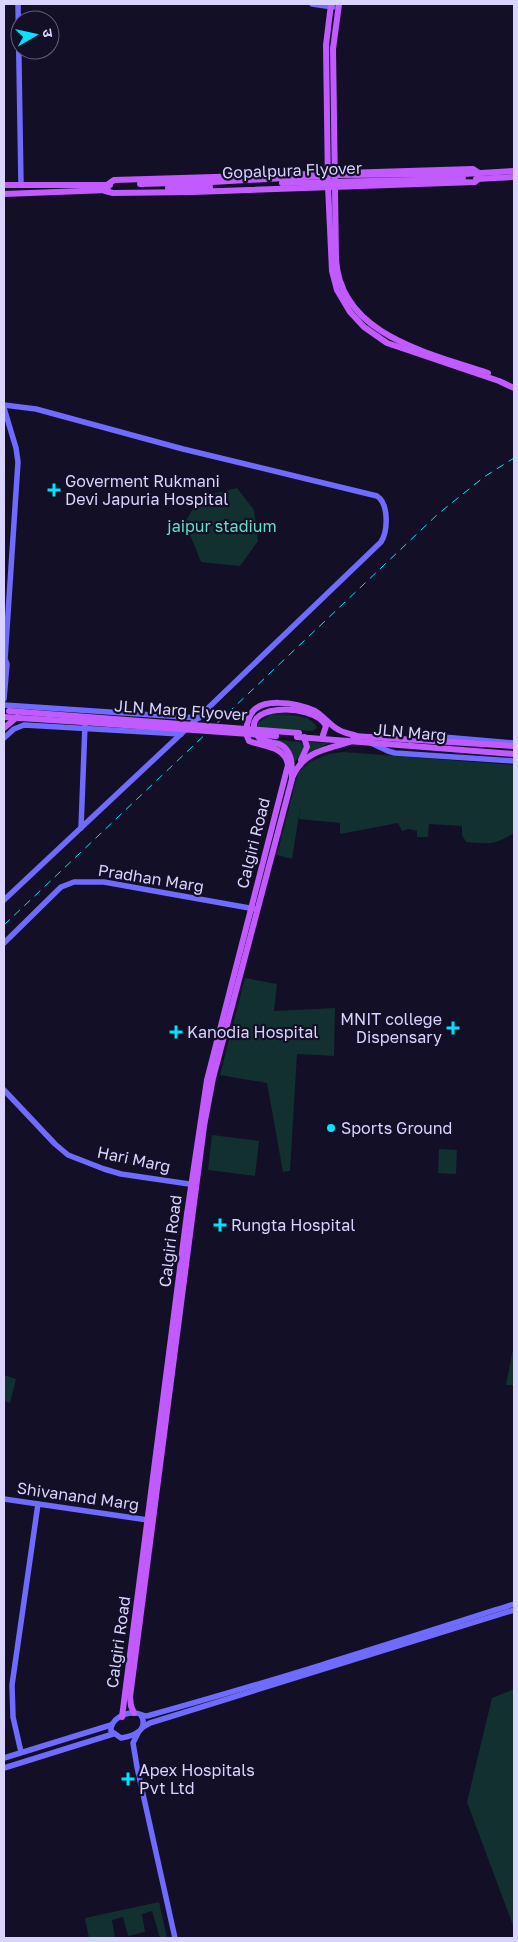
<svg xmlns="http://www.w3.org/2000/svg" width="518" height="1942" font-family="'Golos Text','Noto Sans Devanagari',sans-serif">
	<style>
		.green { fill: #12302f }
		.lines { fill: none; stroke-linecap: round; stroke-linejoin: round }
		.secondary { stroke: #6f6bff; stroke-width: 5.5 }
		.primary { stroke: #c25bff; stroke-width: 6 }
		.rail { stroke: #00e5ff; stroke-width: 1; stroke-dasharray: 8 6; stroke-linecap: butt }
		.primary-bridge { stroke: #c25bff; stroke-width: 6 }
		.poi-dot { fill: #00e5ff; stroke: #130f26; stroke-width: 2 }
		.labels { text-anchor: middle; stroke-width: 4.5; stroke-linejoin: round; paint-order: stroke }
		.street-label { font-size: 16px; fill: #d9d4ff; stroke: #130f26 }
		.poi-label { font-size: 16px; fill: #d9d4ff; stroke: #130f26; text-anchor: start }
		.park-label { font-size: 16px; fill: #5fe0c0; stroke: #130f26 }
	</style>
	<rect width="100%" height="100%" fill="#130f26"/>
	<g class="green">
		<polygon points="237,488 254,510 258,541 240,566 201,562 185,522 200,497"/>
		<path d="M271,714c13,1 41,-1 46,14l-5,3 -55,-4 2,-5z"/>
		<polygon points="258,738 300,742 305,748 295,762 290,750"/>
		<polygon points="308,742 329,743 308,754 310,750"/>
		<path d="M344,752l170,13v68c-19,12 -26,11 -48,9l-4,-7v-9l-33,-2 -1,13h-11v-6l-8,-2 -7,2 -4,-8 -58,11v-11l-41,-4 2,-16 -9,56 -15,-4 21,-82 12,-11 18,-8z"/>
		<polygon points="245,978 277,984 274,1011 335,1008 334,1056 297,1054 290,1171 283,1172 267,1083 220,1075"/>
		<polygon points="212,1135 259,1141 255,1176 208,1170"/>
		<polygon points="439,1149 457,1150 456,1174 438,1173"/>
		<polygon points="514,1344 514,1385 506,1385"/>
		<polygon points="4,1375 16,1379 10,1403 4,1401"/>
		<polygon points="514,1689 514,1928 467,1802 492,1698"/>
		<polygon points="159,1902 167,1938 160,1938 152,1911 142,1914 145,1932 128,1936 123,1917 112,1920 115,1938 89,1938 85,1918"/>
	</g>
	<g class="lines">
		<g class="secondary">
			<polyline points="18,4 21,185"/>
			<polyline points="312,4 333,7"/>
			<path d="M4,405l32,4 147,40 194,47c12,8 11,35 4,46l-200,192 -177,166"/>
			<polyline points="4,408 16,448 18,462 5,659 7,664 4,699"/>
			<polyline points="4,705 199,718"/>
			<polyline points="4,738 14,729 24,725 181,734"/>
			<polyline points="410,740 414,736 420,735 514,743"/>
			<polyline points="371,743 388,751 395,753 514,761"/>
			<polyline points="81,828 85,725"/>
			<polyline points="4,943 61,887 74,882 104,882 255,909"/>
			<polyline points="4,1090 55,1144 68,1155 104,1169 121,1174 196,1185"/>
			<polyline points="4,1499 148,1520"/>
			<path d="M141,1715c8,15 -7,21 -20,23l-10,-7c-1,-11 13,-19 24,-18 4,0 8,3 12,3 124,-34 245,-73 367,-112"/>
			<polyline points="143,1727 150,1723 514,1610"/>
			<polyline points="138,1733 133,1743 137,1767 175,1938"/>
			<polyline points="21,1752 13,1717 12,1685 38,1504"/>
			<polyline points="4,1758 111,1725"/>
			<polyline points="4,1768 113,1734"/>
		</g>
		<g class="primary">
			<polyline points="331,4 326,45 328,186 332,271 337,290 350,312 364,327 387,343 499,381 514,388"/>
			<path d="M339,4l-6,45 3,210c4,76 93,94 152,114"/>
			<polyline points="464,174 514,171"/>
			<polyline points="476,179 514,177"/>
			<polyline points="140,184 212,182"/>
			<polyline points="4,185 110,185"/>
			<polyline points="107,185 114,180 473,169 479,173"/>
			<polyline points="168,188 210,187"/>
			<polyline points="105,191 113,193 193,192 475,182 480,178"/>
			<polyline points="4,194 108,190"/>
			<polyline points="4,717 82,722"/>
			<polyline points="4,728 17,717"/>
			<polyline points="353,736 514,746"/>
			<polyline points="297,737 514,754"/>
			<polyline points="301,760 307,747 304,737"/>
			<path d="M293,776c11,-25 34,-27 57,-34"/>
			<path d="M134,1713l-3,-7 -1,-9 74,-571 9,-48 79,-299c0,-14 1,-29 -13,-35 -7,-2 -13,-2 -19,-5 -29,-35 54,-38 66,-13l-3,9"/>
			<path d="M122,1717l65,-503 20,-134 81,-315c-3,-19 -24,-18 -39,-24 -4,-7 -3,-15 0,-23 8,-23 49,-15 66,-7 9,5 14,14 24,19 5,3 12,4 18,6"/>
		</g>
		<polyline class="rail" points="4,925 438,514 484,477 514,458"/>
		<g class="primary-bridge">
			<polyline points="212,182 338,175 464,174"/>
			<polyline points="282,183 463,179"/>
			<polyline points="9,711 299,733"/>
			<polyline points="82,722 276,736"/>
		</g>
	</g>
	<g class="poi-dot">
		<path d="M51.5 482.5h5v5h5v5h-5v5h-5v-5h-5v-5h5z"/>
		<path d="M450.5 1020.5h5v5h5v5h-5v5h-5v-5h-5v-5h5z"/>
		<path d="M173.5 1024.5h5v5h5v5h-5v5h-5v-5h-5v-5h5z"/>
		<circle cx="331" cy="1128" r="5"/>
		<path d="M217.5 1217.5h5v5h5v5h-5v5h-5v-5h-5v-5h5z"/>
		<path d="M125.5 1771.5h5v5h5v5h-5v5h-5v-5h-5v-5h5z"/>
	</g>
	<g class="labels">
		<g class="street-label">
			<text transform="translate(292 170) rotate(-2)" y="6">Gopalpura Flyover</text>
			<text transform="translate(181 710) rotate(4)" y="6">JLN Marg Flyover</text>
			<text transform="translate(410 732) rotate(5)" y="6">JLN Marg</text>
			<text transform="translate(253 843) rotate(-76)" y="6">Calgiri Road</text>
			<text transform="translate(151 878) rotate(9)" y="6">Pradhan Marg</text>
			<text transform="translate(134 1159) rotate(12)" y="6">Hari Marg</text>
			<text transform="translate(170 1241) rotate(-83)" y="6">Calgiri Road</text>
			<text transform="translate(78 1496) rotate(8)" y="6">Shivanand Marg</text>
			<text transform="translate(118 1642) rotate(-82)" y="6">Calgiri Road</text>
		</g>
		<g class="poi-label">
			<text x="65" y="487">Goverment Rukmani<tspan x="65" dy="18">Devi Japuria Hospital</tspan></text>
			<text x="442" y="1025" text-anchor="end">MNIT college<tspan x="442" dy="18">Dispensary</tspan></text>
			<text x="187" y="1038">Kanodia Hospital</text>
			<text x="341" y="1134">Sports Ground</text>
			<text x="231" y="1231">Rungta Hospital</text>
			<text x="139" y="1776">Apex Hospitals<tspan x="139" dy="18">Pvt Ltd</tspan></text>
		</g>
		<g class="park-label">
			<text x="222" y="532">jaipur stadium</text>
		</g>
	</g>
	<rect width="518" height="1942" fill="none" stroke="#d9d4ff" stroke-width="10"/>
	<g transform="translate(35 35) rotate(81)"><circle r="24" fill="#130f26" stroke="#625e7d"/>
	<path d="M0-4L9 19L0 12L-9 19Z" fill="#00e5ff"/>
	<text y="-8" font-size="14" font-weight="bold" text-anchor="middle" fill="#d9d4ff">उ</text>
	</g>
</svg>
